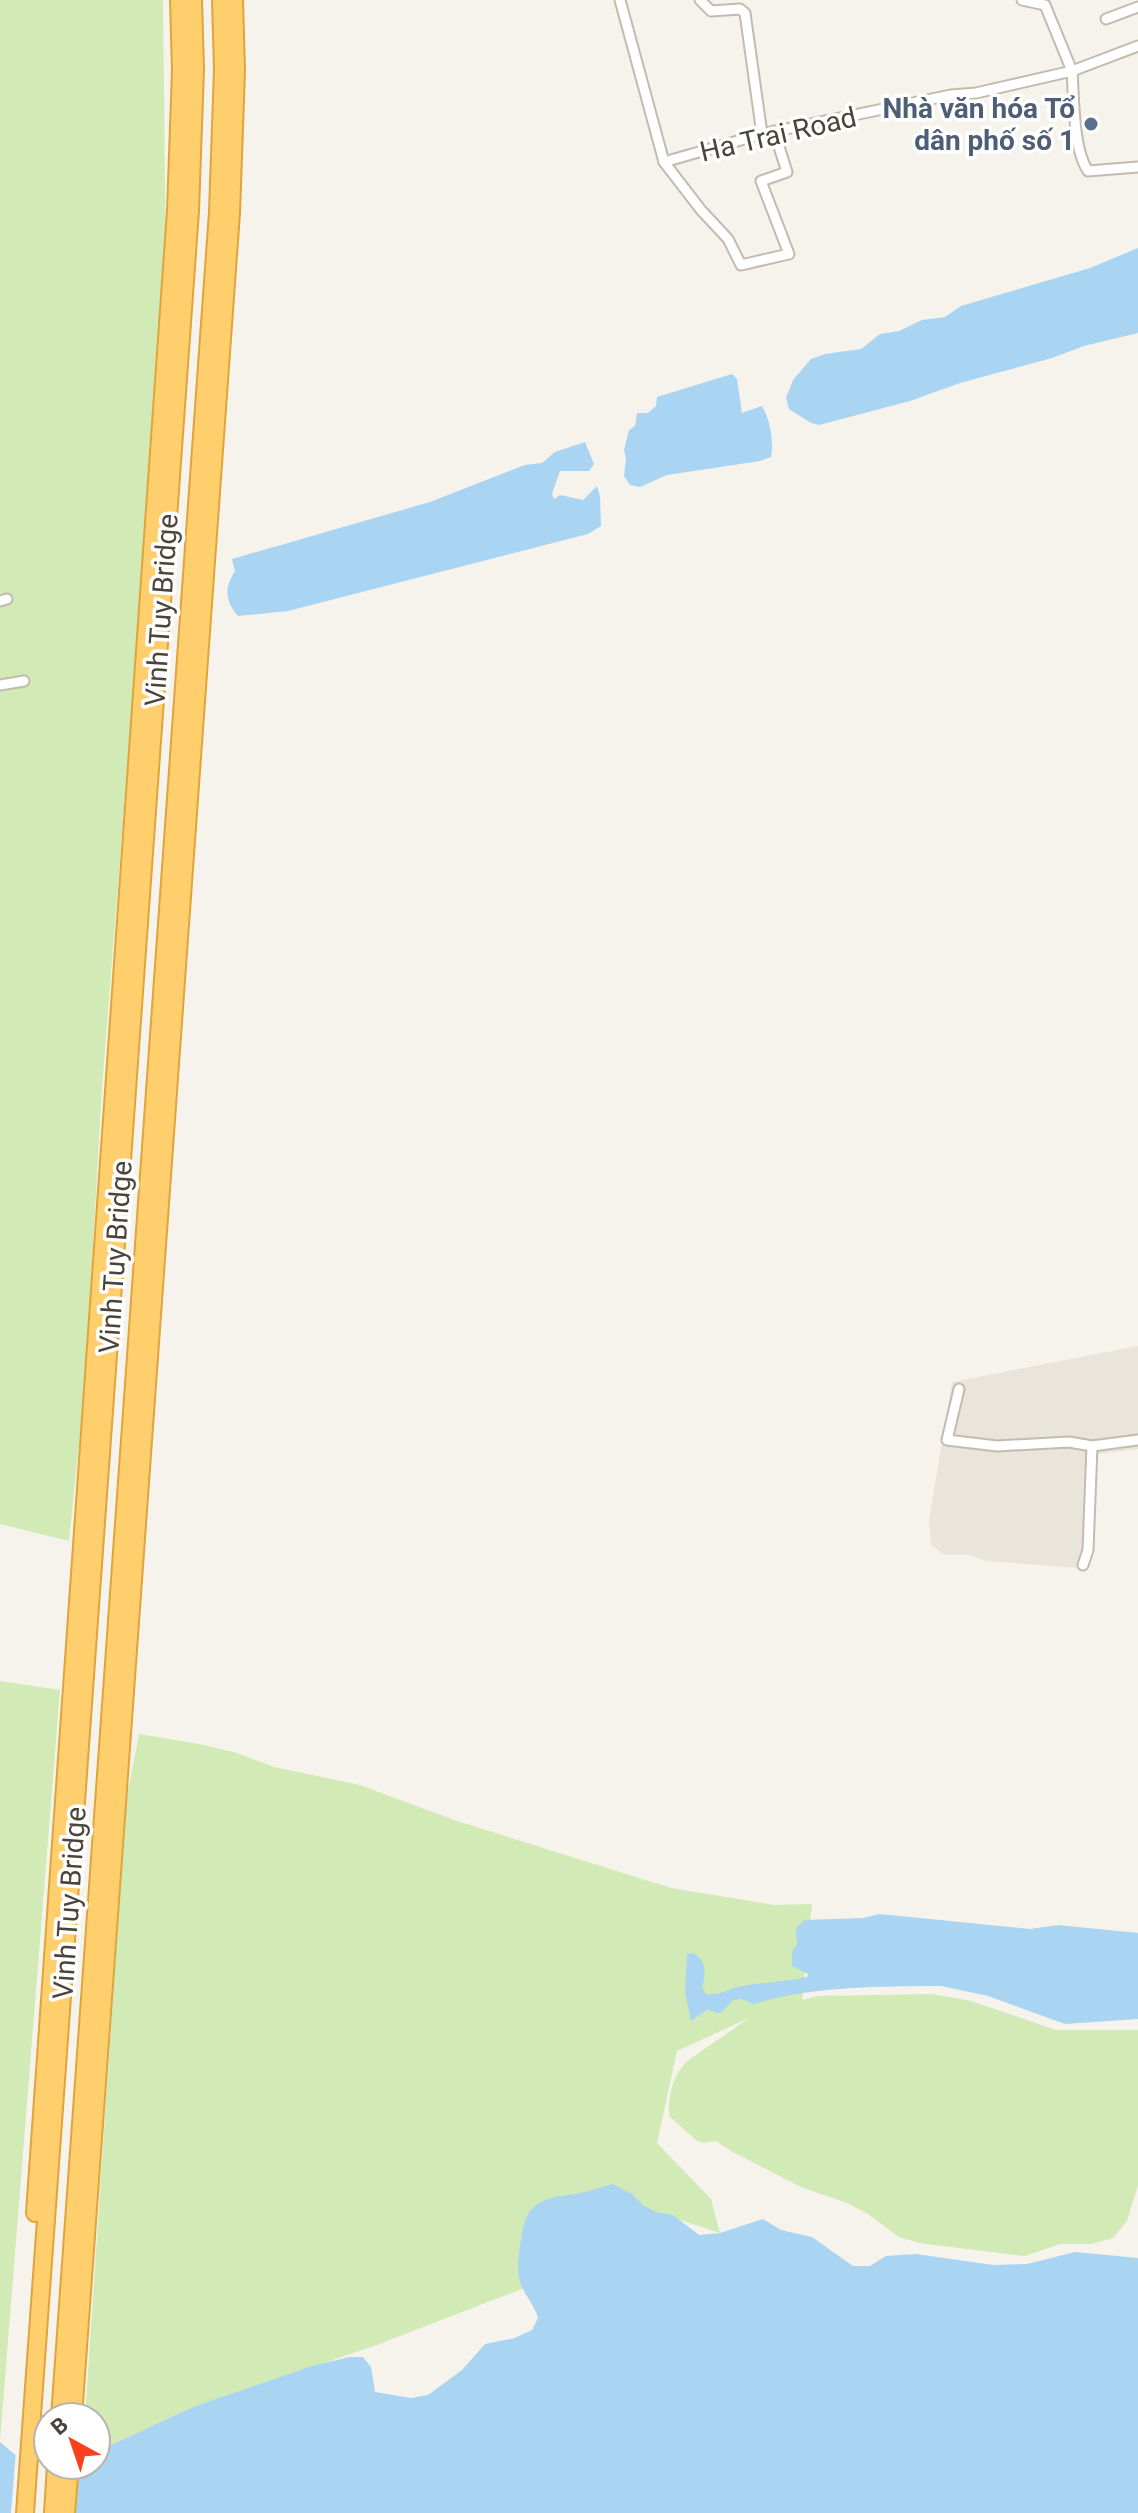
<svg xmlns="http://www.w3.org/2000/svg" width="1138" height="2513" font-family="Roboto,sans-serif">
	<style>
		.residential { fill: #eae5da }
		.green { fill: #d2eab5 }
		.water { fill: #a9d4f2 }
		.pier { fill: #f6f3ec }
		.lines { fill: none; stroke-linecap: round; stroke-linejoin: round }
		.street-casing { stroke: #c2bbae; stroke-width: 13 }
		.highway-casing { stroke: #e0a43c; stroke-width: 20 }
		.street { stroke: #fff; stroke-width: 9 }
		.highway { stroke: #ffcf6e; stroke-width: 16 }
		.service-dot { fill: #5c6f8a; stroke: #fff; stroke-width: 3 }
		.labels { text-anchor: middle; stroke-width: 7; stroke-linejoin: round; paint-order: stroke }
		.service-label { font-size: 28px; font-weight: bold; fill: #4e5e75; stroke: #fff; text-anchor: end }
		.street-label { font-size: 28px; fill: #4b4439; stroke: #fff }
	</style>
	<rect width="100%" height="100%" fill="#f6f3ec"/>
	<polygon class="residential" points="1138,1346 1138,1449 1089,1455 1086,1534 1079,1568 986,1561 969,1555 945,1555 931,1545 929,1521 952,1382"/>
	<g class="green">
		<polygon points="0,0 163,0 166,276 102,1088 85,1385 69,1541 0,1524"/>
		<polygon points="0,1681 60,1690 0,2441"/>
		<path d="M139,1734l60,10 38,9 37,14 86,18 94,35 217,68 103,17 38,-1 -10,96 16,-4 114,-2 39,7 85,29h82v155l-11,36 -14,17 -21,6h-32l-35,12 -106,-13 -20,-6 -31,-23 -21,-11 -44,-15 -72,-37 -15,-10 -13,2 -7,-3 -27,-24c-1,-21 3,-38 17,-54l63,-44 -72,33 -20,92 54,56 9,34 -64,-21 -62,14 -72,63 -148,57 -181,61 -97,45v-35h-11l41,-616z"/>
	</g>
	<g class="water">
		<polygon points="1138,248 1138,333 1084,346 1052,358 960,383 910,401 819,425 811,423 789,409 786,398 793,380 811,359 825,354 861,349 880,334 899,331 922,320 945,317 961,306 1090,268"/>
		<path d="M732,374l5,5 5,34 20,-7c8,13 12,35 9,51l-11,4 -93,14 -27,12 -10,-2 -6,-9 2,-17 -2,-9 5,-20 6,-4 2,-13h11l8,-7 1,-9z"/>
		<path d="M585,442l9,22 -5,7h-29l-8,23 2,5 6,-4 23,5 14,-14 3,10 1,30 -13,8 -300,77 -50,5c-13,-15 -14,-28 -3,-45l-3,-12 198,-57 95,-37 17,-2 13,-11z"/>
		<path d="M879,1914l151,15 28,-4 80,8v86l-73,5 -77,-28 -47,-10h-17c-57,1 -115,1 -170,18l-12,-5 -9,1 -12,13h-5l-8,-4 -17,12 -6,-29 2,-38 6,-1c14,8 13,20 9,34l4,7c19,1 20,-5 36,-8 22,-4 43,-4 65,-9l1,-3 -16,-8v-14l5,-8 -1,-16 9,-8 58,-2z"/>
		<path d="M613,2184l19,10 11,11 13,7 17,3 26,20 21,-2 43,-14 18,11 31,7 41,29h17l16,-10 30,-2 77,11 34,-1 48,-12 63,6v255h-1138v-71l42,35 27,-12h27v-13l97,-45 119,-41 37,-9h14l8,10 4,25 36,6 17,-3 34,-25 23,-26 30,-6 17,-8 6,-12c-4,-15 -16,-25 -19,-40 -2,-12 0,-25 2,-38 4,-37 20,-42 55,-46 12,-2 24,-7 37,-10z"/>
	</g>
	<polygon class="pier" points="16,2450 42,2473 59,2465 69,2513 11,2513"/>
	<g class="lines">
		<g class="street-casing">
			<g id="street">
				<polyline points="620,0 664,162 701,210 728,239 741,265 789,254 761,181 787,172 774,131"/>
				<polyline points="700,0 711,11 740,9 745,13 762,134"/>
				<polyline points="1022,0 1045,5 1072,71 1138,46"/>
				<polyline points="1106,19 1138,7"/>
				<path d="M664,162l98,-28 189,-39 25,-2 96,-22c2,27 1,78 16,100l50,-4"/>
				<polyline points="0,601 7,599"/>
				<polyline points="0,685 24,681"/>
				<polyline points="959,1389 947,1440 997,1446 1069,1442 1092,1446 1138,1440"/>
				<polyline points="1083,1565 1088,1550 1092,1446"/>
			</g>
		</g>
		<g class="highway-casing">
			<g id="highway">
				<polyline points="35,2213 176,211 181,70 179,0"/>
				<polyline points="60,2417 218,212 223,69 221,0"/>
				<polyline points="73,2417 231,213 236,70 234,0"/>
				<polyline points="25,2513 190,211 195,69 193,0"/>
				<polyline points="53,2513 56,2465"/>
				<polyline points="66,2513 70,2465"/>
			</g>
		</g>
		<use href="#street" class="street"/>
		<use href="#highway" class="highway"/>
	</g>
	<circle class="service-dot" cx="1091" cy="124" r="8"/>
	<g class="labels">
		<g class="service-label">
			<text x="1075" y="118">Nhà văn hóa Tổ<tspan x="1075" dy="32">dân phố số 1</tspan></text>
		</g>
		<g class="street-label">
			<text transform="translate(778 134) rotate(-13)" y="10">Ha Trai Road</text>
			<text transform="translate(161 610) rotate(-86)" y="10">Vinh Tuy Bridge</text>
			<text transform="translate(115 1257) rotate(-86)" y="10">Vinh Tuy Bridge</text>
			<text transform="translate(69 1903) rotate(-86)" y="10">Vinh Tuy Bridge</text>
		</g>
	</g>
	<g transform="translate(72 2441) rotate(320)"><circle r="38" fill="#ffffff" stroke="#b7b4b0" stroke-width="2"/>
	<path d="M0-6L14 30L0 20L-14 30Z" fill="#fc3f1d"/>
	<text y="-12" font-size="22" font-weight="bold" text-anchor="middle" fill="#4b4439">B</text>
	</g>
</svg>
